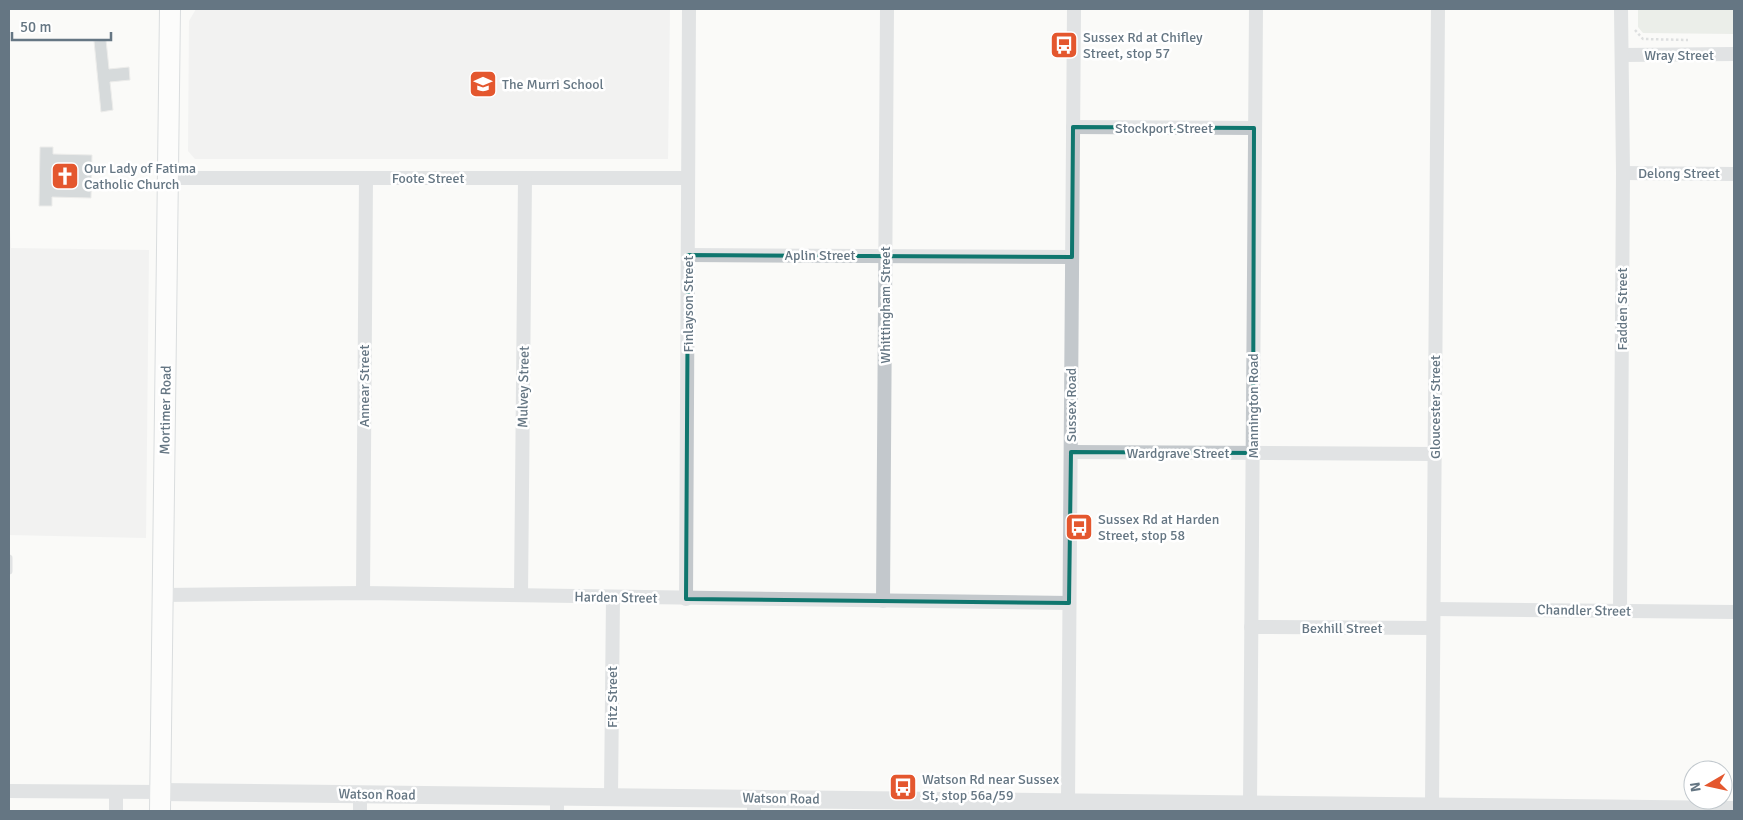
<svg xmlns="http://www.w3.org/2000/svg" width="1743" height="820" font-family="Signika,sans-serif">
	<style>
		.built { fill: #e8e9e9 }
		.green { fill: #dadfd7 }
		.building { fill: #aab3b9; stroke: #dcdcda }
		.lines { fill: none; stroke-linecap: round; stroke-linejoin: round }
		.secondary-casing { stroke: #b3babf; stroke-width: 22 }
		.path { stroke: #bbbfc2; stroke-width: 2.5; stroke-dasharray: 2.5 2.5; stroke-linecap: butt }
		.service { stroke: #c3c8cc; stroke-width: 7 }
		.minor { stroke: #c3c8cc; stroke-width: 14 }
		.tertiary { stroke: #c3c8cc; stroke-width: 18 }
		.secondary { stroke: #fff; stroke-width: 20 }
		.marked { fill: none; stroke: #0f766e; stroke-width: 4; stroke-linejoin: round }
		.labels { text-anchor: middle; stroke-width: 5; stroke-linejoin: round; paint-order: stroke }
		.poi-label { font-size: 14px; fill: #657683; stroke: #fff; text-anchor: start }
		.street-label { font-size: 14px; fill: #657683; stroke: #fff }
	</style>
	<rect width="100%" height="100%" fill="#fafaf8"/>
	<g class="built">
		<polygon points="196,9 670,9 668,159 195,159 188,151 189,21"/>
		<polygon points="9,213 11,248 149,250 146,538 9,535"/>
	</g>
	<polygon class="green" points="1638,9 1734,9 1734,34 1643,33 1638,27"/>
	<g class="building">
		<polygon points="106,40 109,69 129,67 130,80 110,82 113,110 101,112 94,41"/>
		<polygon points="40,147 53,147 53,154 92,155 91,198 52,197 52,206 39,206"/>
	</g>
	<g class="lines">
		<g class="secondary-casing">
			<polyline id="secondary" points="160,811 170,9"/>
		</g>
		<polyline class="path" points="1635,30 1643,39 1688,40"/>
		<polyline class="service" points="9,571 9,558"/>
		<g class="minor">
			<polyline points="1623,55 1734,54"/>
			<polyline points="1073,127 1254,128"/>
			<polyline points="1623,173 1734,174"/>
			<polyline points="167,178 688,178"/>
			<polyline points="688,255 1072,257"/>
			<polyline points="1071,452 1435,454"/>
			<polyline points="363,593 366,178"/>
			<polyline points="163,595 363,593 1069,603"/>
			<polyline points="521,595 525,178"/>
			<polyline points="686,599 689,9"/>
			<polyline points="883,601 887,9"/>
			<polyline points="1434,609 1734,612"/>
			<polyline points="1620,610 1623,173 1621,9"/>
			<polyline points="1251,627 1433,628"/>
			<polyline points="9,791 160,792"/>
			<polyline points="611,796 613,597"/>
			<polyline points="1068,801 1074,9"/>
			<polyline points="1250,803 1256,9"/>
			<polyline points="1432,805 1438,9"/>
			<polyline points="116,811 116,792"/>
			<polyline points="360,811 360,794"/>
			<polyline points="557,811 557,796"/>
			<polyline points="754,811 754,798"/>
		</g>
		<polyline class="tertiary" points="160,792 1734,810"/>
		<use href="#secondary" class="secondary"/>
	</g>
	<path d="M0 0H1743V820H0ZM1073,127l181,1 -1,325 -182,-1 -2,151 -383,-4 2,-344 384,2z" fill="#fafaf8" fill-opacity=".55" fill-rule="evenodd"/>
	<path class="marked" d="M1073,127l181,1 -1,325 -182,-1 -2,151 -383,-4 2,-344 384,2z"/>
	<defs>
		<g id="bus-square" transform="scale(1.4375)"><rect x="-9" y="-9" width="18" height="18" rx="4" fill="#e4572e" stroke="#fff"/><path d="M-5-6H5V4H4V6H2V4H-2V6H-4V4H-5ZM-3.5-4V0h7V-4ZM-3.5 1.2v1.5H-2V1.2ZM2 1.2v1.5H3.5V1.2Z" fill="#fff"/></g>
		<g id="school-square" transform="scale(1.4375)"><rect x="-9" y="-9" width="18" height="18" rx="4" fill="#e4572e" stroke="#fff"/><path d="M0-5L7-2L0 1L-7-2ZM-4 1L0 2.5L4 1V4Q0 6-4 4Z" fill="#fff"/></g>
		<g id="church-square" transform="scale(1.4375)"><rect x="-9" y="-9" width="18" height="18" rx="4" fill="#e4572e" stroke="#fff"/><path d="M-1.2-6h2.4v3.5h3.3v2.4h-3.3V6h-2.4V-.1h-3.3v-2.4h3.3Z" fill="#fff"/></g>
	</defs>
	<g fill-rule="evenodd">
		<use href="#bus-square" x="1064" y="45"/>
		<use href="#school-square" x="483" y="84"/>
		<use href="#church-square" x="65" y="176"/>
		<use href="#bus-square" x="1079" y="527"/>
		<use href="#bus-square" x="903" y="787"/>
	</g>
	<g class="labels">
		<g class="poi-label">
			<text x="1083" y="42">Sussex Rd at Chifley<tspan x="1083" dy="16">Street, stop 57</tspan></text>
			<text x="502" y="89">The Murri School</text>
			<text x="84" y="173">Our Lady of Fatima<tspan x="84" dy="16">Catholic Church</tspan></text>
			<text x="1098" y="524">Sussex Rd at Harden<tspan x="1098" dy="16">Street, stop 58</tspan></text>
			<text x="922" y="784">Watson Rd near Sussex<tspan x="922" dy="16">St, stop 56a/59</tspan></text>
		</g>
		<g class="street-label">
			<text x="1679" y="60">Wray Street</text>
			<text x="1164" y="133">Stockport Street</text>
			<text x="1679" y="178">Delong Street</text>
			<text x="428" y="183">Foote Street</text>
			<text x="820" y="260">Aplin Street</text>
			<text transform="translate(688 304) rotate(-90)" y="5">Finlayson Street</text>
			<text transform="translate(885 305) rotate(-90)" y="5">Whittingham Street</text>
			<text transform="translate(1622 309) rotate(-90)" y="5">Fadden Street</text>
			<text transform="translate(364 386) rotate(-90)" y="5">Annear Street</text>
			<text transform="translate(523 387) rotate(-89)" y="5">Mulvey Street</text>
			<text transform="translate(1071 405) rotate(-90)" y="5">Sussex Road</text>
			<text transform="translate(1253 406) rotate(-90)" y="5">Mannington Road</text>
			<text transform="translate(1435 407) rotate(-90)" y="5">Gloucester Street</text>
			<text transform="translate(165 410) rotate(-89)" y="5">Mortimer Road</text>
			<text x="1178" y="458">Wardgrave Street</text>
			<text transform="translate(616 597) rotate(1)" y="5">Harden Street</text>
			<text transform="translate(1584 610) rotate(1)" y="5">Chandler Street</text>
			<text x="1342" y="633">Bexhill Street</text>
			<text transform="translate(612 697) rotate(-90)" y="5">Fitz Street</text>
			<text transform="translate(377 794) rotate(1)" y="5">Watson Road</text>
			<text transform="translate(781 798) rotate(1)" y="5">Watson Road</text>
		</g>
	</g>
	<rect width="1743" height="820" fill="none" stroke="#657683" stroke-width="20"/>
	<g transform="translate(1708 785) rotate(261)"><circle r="24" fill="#ffffff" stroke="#c1c8cd"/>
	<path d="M0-4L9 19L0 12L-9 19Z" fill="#e4572e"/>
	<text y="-8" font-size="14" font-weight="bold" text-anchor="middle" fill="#657683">N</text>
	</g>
	<path d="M12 32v8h99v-8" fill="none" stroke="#657683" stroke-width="2.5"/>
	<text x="20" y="32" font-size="15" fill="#657683" stroke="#ffffff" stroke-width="4" paint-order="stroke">50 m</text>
</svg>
